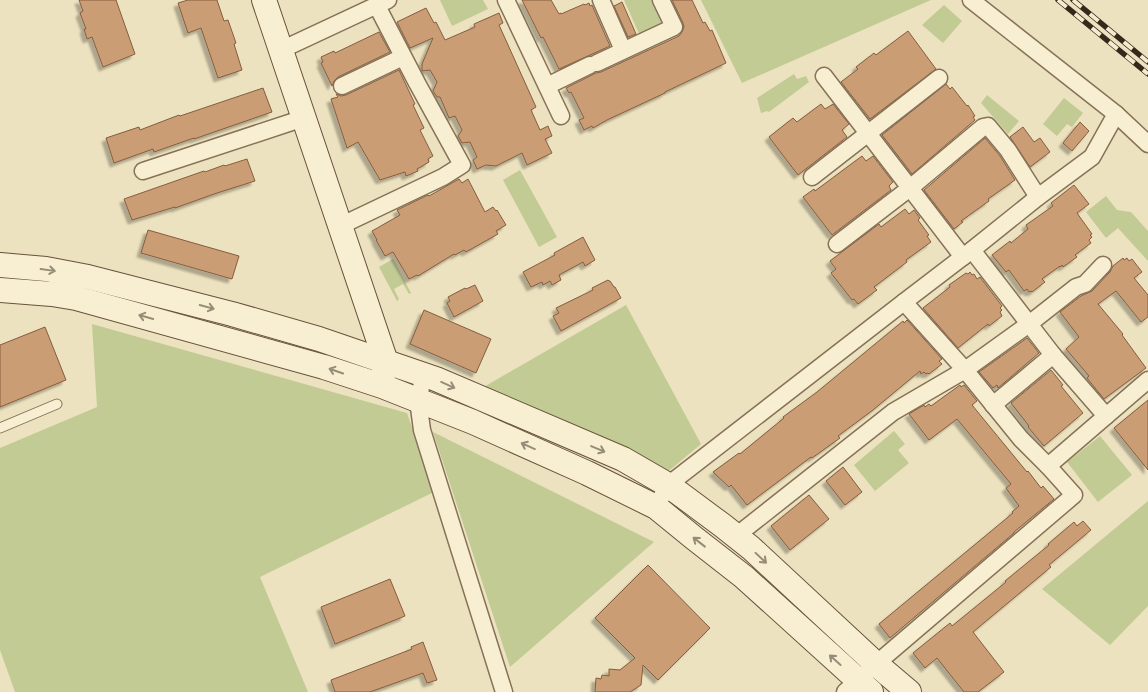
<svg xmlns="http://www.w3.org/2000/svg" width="1148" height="692" font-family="Georgia,serif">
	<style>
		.green { fill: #c2cb93 }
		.building { fill: #cb9d75; stroke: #845d3e; filter: url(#shadow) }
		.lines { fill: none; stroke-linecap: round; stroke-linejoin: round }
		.lane-casing { stroke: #867258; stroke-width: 11 }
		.street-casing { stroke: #867258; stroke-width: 19 }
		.secondary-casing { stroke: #67533b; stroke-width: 26 }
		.lane { stroke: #f8efd2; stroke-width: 9 }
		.street { stroke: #f8efd2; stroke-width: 16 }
		.secondary { stroke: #f8efd2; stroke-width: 24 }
		.rail-casing { stroke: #35291c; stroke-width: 5.5 }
		.rail { stroke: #f5ebce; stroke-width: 4; stroke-dasharray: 11; stroke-linecap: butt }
		.oneway { stroke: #968c77 }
	</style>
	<defs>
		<filter id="shadow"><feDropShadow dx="-4" dy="4" stdDeviation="1" flood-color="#0004"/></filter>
	</defs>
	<rect width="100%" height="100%" fill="#ede2bf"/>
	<g class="green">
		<polygon points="440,0 483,0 488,9 452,26"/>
		<polygon points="624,0 652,0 664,27 641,38"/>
		<polygon points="701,0 931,0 742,83"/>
		<polygon points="944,5 962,21 943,43 922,25"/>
		<polygon points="794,74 797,79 806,76 809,82 769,112 767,111 761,113 757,98"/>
		<polygon points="987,95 1019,121 1008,134 981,103"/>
		<polygon points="1064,98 1083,113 1072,127 1067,124 1057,136 1043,124"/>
		<polygon points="520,170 557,237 539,247 503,180"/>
		<polygon points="1106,196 1117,210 1131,212 1148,231 1148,261 1118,228 1106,238 1086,212"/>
		<polygon points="393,259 411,293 409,294 403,284 394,289 399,299 397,301 379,267"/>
		<polygon points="626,305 701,444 665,474 482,388"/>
		<polygon points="92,324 407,413 434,492 260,577 308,692 15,692 0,650 0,448 97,407"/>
		<polygon points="894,431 905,444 898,450 909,463 875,491 854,465"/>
		<polygon points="433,432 654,542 510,667"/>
		<polygon points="1100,436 1132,475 1098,502 1067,462"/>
		<polygon points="1148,501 1148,606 1110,645 1042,589"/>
	</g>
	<g class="building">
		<polygon points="79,0 116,0 135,54 103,67 92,37 87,39 84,29 86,29 80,13 83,11"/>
		<polygon points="188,0 217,0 224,21 228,20 236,43 234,44 242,70 218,78 201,28 188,33 178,3"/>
		<polygon points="522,0 551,0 559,14 561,13 561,14 584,4 585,5 589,3 590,6 592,5 610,46 559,69 543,37 541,38"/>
		<polygon points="672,0 692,0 703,23 705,22 710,31 712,30 726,63 665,92 665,93 607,120 593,128 592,126 584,130 579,120 584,118 571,92 569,93 566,88 596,73 601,72 679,36 682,32 684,27 683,23"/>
		<polygon points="622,2 636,34 628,37 614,6"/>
		<polygon points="426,8 434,23 436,22 445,40 475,27 474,24 499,13 503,23 499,25 536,107 531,110 540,130 548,126 552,136 545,139 552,153 527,165 522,153 496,166 486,165 477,169 473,160 477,157 470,142 462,143 458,136 462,130 455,116 449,118 440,97 437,97 433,91 437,82 430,70 422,71 422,64 433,38 410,48 397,22"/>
		<polygon points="908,31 936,69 870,119 841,82 858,69 856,67 874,53 876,55"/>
		<polygon points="379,32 390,52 338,77 334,81 332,86 321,63 323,62 321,57 334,51 335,53"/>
		<polygon points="399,70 415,104 413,105 424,128 420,130 433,156 428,159 429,162 417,169 418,171 406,176 405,172 380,180 358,142 347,148 331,99 338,97 336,94 341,96 346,95"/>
		<polygon points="946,84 950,89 952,87 967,106 968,105 975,116 973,117 975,120 912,174 882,135"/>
		<polygon points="263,88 272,112 194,139 194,138 154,152 153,149 114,163 106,138 139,127 140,130 179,115 180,116"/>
		<polygon points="821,104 825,109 833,104 849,124 842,130 847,137 798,175 769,137 793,118 797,122"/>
		<polygon points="1080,122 1089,131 1072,151 1063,143"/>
		<polygon points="1023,127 1034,142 1040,138 1050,152 1030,167 1010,137"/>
		<polygon points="985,138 1000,156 1015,180 988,199 989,201 961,221 963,222 954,229 924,190"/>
		<polygon points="862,156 866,161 873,156 893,182 889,186 891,190 832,235 803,197 814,189 815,191"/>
		<polygon points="247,159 255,181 217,193 175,208 175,207 132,220 124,199 204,171 205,172 224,165 225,166"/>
		<polygon points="459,179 462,183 468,179 485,212 493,207 496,211 497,210 506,225 496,231 498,234 466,252 464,250 455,255 454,254 418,276 417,275 409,279 393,252 385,256 376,240 377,240 372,231 400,215 397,210 428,195 429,196"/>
		<polygon points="1074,185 1089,204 1077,213 1092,234 1090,235 1092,237 1089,240 1091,243 1075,255 1077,257 1063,267 1062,265 1060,267 1060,266 1042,279 1045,282 1032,292 1031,291 1029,292 1027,289 1024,291 1009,270 1006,272 992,255 1010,241 1011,243 1028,229 1026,225 1053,206 1051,203"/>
		<polygon points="905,209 909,214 914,210 920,218 918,220 929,235 927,236 931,242 906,260 907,262 874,287 877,290 858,304 854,299 852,300 831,273 836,269 830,261 879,224 881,227"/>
		<polygon points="148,230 239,256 232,279 141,253"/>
		<polygon points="583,237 595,260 585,266 583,262 559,275 561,280 552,285 550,281 543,285 542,282 531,287 523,272 555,255 554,253"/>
		<polygon points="1123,258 1124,260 1127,258 1129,261 1132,259 1142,272 1134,278 1148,295 1148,317 1141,322 1116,291 1098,304 1123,334 1122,335 1146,368 1104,399 1087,378 1089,376 1066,349 1079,337 1060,312 1081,296 1092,291 1110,272 1113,266"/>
		<polygon points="970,272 972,275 974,274 977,279 980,277 1002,306 1000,308 1002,310 1000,312 1002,316 989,326 988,324 958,348 923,308 950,287 949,285 966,273 968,274"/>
		<polygon points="608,280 609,281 610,281 614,287 615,287 621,298 561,331 553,316 559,313 556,308 593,290 592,288"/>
		<polygon points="475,285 483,301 454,317 447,303 450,301 448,297 465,288 466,289"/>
		<polygon points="424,310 491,339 476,373 410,344"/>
		<polygon points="907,320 942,359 939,361 942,364 929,374 928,373 926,374 924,372 921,374 920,371 873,410 838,436 840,438 812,458 811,457 747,505 731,485 729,487 713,472 739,453 740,454 784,418 783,417 817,392 886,335 903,321 904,323"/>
		<polygon points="45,327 66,380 0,407 0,345"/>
		<polygon points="1027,338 1039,353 998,388 997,385 993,388 979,372"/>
		<polygon points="1051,370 1063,385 1061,386 1083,413 1044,446 1028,427 1029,426 1011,403"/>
		<polygon points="960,385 961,387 964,385 977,401 972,405 1004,444 1027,472 1028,471 1041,488 1043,486 1054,499 1014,532 1014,533 890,638 879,624 1013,513 1012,512 1019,506 1006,488 1011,484 957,419 929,440 909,414 924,405 925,407 929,404 931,406"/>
		<polygon points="1148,400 1148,470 1114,428"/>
		<polygon points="843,467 862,492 845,505 826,481"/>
		<polygon points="809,495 829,519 790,550 771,526"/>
		<polygon points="1083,521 1091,530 1049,565 1051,567 973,632 1004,672 978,692 964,692 937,658 925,668 913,653 950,623 952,626 1006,582 1005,581 1049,545 1048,544 1074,522 1077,526"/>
		<polygon points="648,565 710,628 658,680 643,665 641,685 630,692 595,692 596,678 601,679 602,675 609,676 609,669 620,670 635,658 595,618"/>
		<polygon points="390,579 405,616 335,644 321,607"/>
		<polygon points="423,642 437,680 427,683 423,673 370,692 335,692 331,680 412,649 411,647"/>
	</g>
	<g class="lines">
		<g class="lane-casing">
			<polyline id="lane" points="0,428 57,404"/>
		</g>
		<g class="street-casing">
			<g id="street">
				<polyline points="506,0 561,116"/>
				<polyline points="601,0 623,50"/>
				<polyline points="281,50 388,0"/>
				<polyline points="597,63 674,27 661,0"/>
				<polyline points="824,76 963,257"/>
				<polyline points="342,86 403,57"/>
				<polyline points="547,86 590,65"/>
				<polyline points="1116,114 1148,144"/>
				<polyline points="143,171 304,118"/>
				<polyline points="812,177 939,78"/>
				<polyline points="340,226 443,177 462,165 417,83 377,6"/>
				<polyline points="837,244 910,188 983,127 988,126 1008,150 1038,197"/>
				<polyline points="972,250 1053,355 993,405"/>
				<polyline points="904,302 965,370 1021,439 1048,466"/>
				<polyline points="1053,355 1106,416"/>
				<polyline points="424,375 418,400 422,430 504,692"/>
				<polyline points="656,507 668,485 904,302 972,250 1038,197 1092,157 1116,114 971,0"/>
				<polyline points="736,536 893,412 965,370 1029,324 1076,287 1085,284 1103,265"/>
				<polyline points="845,692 876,664 1074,495 1048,466 1148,380"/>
			</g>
		</g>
		<g class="secondary-casing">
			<g id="secondary">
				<polyline points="264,0 386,362 384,372"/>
				<polyline points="0,265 46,269 88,277 232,314 319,339 436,379 623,459 668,485 722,525 751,548 876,664 909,692"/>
				<polyline points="0,290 52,294 76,298 324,367 382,386 473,422 587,473 656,507 694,538 744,577 871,692"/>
			</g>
		</g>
		<use href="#lane" class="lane"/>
		<use href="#street" class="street"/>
		<use href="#secondary" class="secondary"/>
		<g class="rail-casing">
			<g id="rail">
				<polyline points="1058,0 1148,74"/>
				<polyline points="1073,0 1148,62"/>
			</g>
		</g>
		<use href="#rail" class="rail"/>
	</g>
	<defs><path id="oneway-shaft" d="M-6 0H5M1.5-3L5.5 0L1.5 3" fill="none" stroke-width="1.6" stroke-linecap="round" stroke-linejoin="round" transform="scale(1.25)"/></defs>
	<g class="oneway">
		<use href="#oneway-shaft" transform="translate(48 270) rotate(8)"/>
		<use href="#oneway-shaft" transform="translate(207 307) rotate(15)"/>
		<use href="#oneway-shaft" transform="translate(146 317) rotate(-164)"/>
		<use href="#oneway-shaft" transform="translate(336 371) rotate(-161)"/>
		<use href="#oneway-shaft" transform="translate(448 385) rotate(24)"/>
		<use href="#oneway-shaft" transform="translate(528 446) rotate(-156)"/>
		<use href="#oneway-shaft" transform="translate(598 449) rotate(23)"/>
		<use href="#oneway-shaft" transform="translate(699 542) rotate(-142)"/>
		<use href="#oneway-shaft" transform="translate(761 558) rotate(43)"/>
		<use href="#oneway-shaft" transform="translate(835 660) rotate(-138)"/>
	</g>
</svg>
